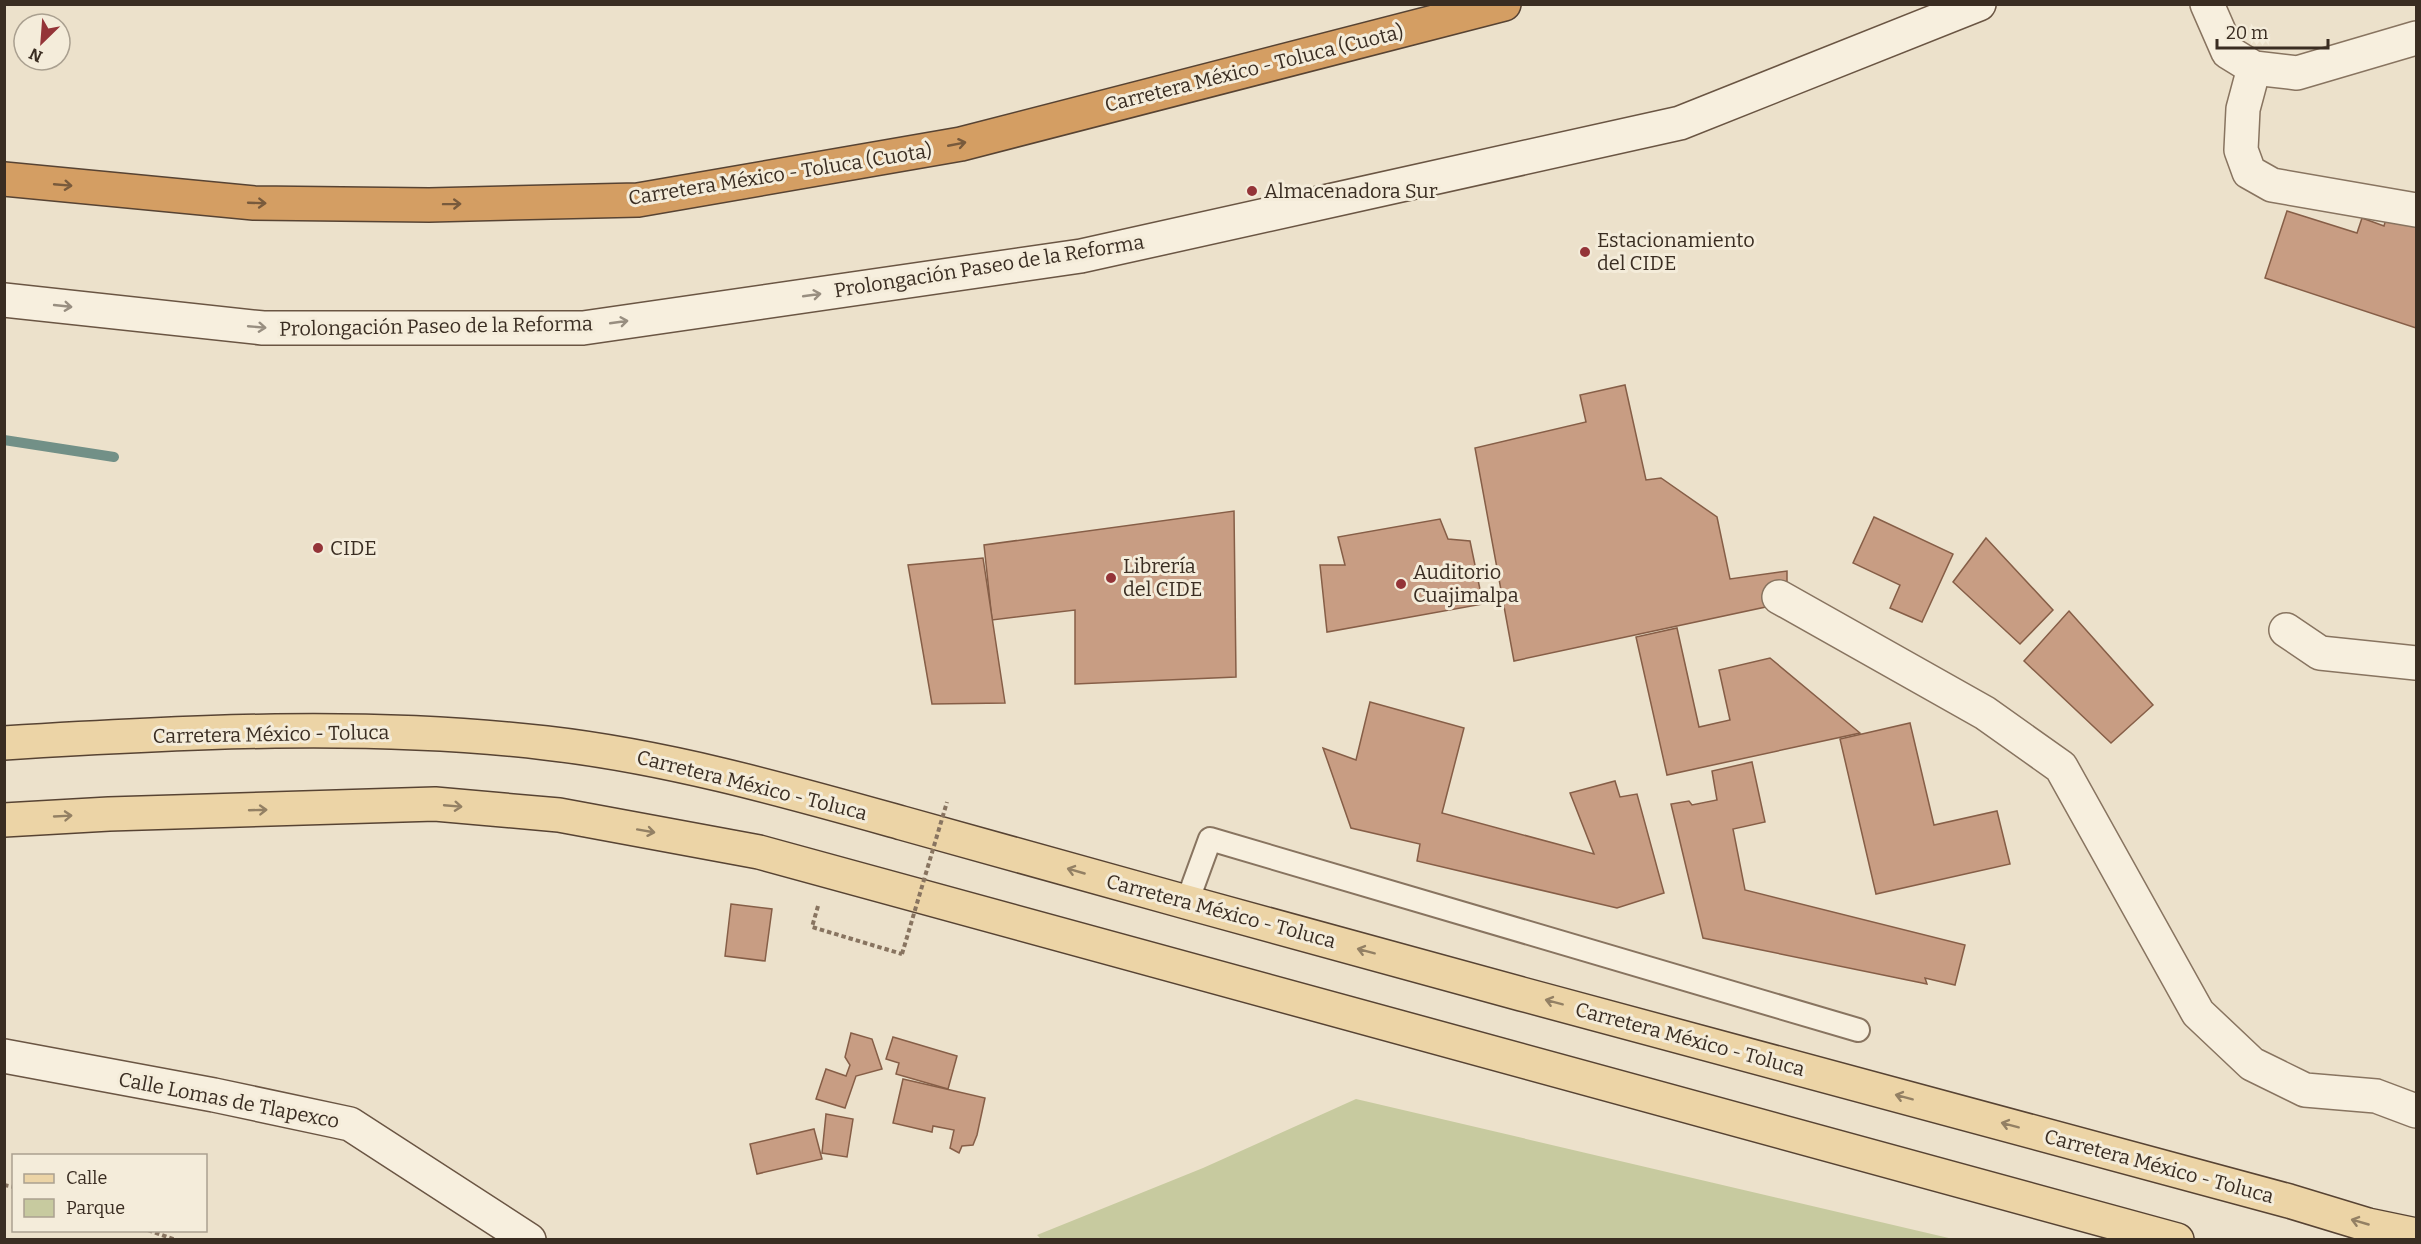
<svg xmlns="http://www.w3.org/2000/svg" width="2421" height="1244" font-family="Bitter,serif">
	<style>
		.green { fill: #c7ca9f }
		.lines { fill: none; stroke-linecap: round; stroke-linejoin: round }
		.stream { stroke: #729087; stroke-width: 10 }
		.building { fill: #c89d83; stroke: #865e47; stroke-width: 1.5 }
		.lane-casing { stroke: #887460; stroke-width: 26 }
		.street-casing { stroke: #887460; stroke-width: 36 }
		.secondary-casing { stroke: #6a5543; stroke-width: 36 }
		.primary-casing { stroke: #574333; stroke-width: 36 }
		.highway-casing { stroke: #574333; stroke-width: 36 }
		.path { stroke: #887460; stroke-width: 4; stroke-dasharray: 4.5 3; stroke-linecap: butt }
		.lane { stroke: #f7efde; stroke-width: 22 }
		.street { stroke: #f7efde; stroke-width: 33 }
		.secondary { stroke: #f7efde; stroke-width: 33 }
		.primary { stroke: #ecd4a6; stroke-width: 33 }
		.highway { stroke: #d49e63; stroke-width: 33 }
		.path-bridge { stroke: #887460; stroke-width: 4; stroke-dasharray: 4.5 3; stroke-linecap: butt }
		.oneway { stroke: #785a3c }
		.oneway2 { stroke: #988e80 }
		.oneway3 { stroke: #938064 }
		.poi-dot { fill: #943438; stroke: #f4ecda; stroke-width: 2 }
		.labels { text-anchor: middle; stroke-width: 6; stroke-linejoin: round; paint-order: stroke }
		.street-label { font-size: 20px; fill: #3a2d22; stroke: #f4ecda }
		.poi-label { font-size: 20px; fill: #3a2d22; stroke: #f4ecda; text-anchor: start }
	</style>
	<rect width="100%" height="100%" fill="#ece1cb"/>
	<polygon class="green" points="1356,1099 1953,1239 1042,1240 1037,1235 1203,1168"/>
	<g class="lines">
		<polyline class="stream" points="4,440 114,457"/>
	</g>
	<g class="building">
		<polygon points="2287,211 2357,233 2362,218 2384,226 2387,215 2416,225 2416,328 2265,278"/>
		<polygon points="1625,385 1646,480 1661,478 1717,517 1730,579 1787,571 1787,588 1775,605 1514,661 1475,448 1586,422 1580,395"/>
		<polygon points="1234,511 1236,677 1075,684 1075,610 992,620 984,545"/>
		<polygon points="1874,517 1953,554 1922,622 1890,608 1900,585 1853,563"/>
		<polygon points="1440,519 1448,539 1470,541 1483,604 1327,632 1320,565 1345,565 1338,537"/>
		<polygon points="1986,538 2053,610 2020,644 1953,582"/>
		<polygon points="983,558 1005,703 932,704 908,565"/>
		<polygon points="2069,611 2153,705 2111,743 2024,661"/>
		<polygon points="1677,628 1699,727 1730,720 1719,670 1770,658 1860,733 1667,775 1636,637"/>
		<polygon points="1370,702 1464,728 1442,813 1594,854 1570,793 1615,781 1620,797 1637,794 1664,893 1617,908 1417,861 1420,844 1351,828 1323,748 1356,760"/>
		<polygon points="1910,723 1934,825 1997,811 2010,864 1876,894 1840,739"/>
		<polygon points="1752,762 1765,822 1733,829 1745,890 1965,945 1955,985 1925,978 1927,984 1703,938 1671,804 1689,801 1692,805 1717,800 1712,771"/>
		<polygon points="731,904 772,909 765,961 725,956"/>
		<polygon points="851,1033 872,1039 882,1069 856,1076 845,1108 816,1099 826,1069 846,1076 850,1065 845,1057"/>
		<polygon points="893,1037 957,1056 948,1089 896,1074 899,1063 886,1059"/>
		<polygon points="903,1079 985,1098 977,1135 973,1145 962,1146 959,1153 950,1148 954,1130 933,1126 932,1132 893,1123"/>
		<polygon points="826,1114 853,1119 847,1157 822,1153"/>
		<polygon points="814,1129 822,1159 757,1174 750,1144"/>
	</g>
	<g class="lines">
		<g class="lane-casing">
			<polyline id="lane" points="1187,902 1210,839 1858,1030"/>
		</g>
		<g class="street-casing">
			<g id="street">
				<polyline points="2207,4 2228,52 2254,68 2297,73 2416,38"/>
				<polyline points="2254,68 2243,109 2241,150 2249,172 2272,185 2416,210"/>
				<polyline points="1779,597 1985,713 2061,767 2198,1013 2252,1064 2305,1090 2376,1096 2416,1111"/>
				<polyline points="2286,630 2320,653 2416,663"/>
			</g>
		</g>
		<g class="secondary-casing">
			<g id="secondary">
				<polyline points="4,300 263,328 583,328 1081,256 1680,123 1979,4"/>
				<polyline points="4,1056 214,1095 350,1124 529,1240"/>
			</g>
		</g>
		<g class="primary-casing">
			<g id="primary">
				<path d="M4,743c180,-11 363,-21 542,0 122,14 238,47 356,80 94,27 189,53 284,79 367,102 735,199 1103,299l79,24 48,10"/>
				<polyline points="4,820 109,814 435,804 559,815 759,852 2177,1240"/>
			</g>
		</g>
		<g class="highway-casing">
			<polyline id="highway" points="4,179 254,203 429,205 638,200 961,144 1504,4"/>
		</g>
		<g class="path">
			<polyline points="818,906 812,927 902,954"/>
			<polyline points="4,1185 14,1187"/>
			<polyline points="148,1230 176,1240"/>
		</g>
		<use href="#lane" class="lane"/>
		<use href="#street" class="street"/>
		<use href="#secondary" class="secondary"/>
		<use href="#primary" class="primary"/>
		<use href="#highway" class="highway"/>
		<polyline class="path-bridge" points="902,954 947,802"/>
	</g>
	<defs><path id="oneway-shaft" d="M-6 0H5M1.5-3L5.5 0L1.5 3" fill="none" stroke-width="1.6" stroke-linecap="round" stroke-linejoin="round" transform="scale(1.5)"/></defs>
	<g class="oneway">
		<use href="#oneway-shaft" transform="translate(957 144) rotate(-11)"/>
		<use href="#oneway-shaft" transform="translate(63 185) rotate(5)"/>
		<use href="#oneway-shaft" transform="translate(257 203) rotate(2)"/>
		<use href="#oneway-shaft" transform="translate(452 204) rotate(-1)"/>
	</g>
	<g class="oneway2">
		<use href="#oneway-shaft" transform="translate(812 295) rotate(-8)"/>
		<use href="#oneway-shaft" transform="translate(63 306) rotate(6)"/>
		<use href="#oneway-shaft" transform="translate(619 322) rotate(-8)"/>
		<use href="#oneway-shaft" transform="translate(257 327) rotate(5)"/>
	</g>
	<g class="oneway3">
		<use href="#oneway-shaft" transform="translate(453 806) rotate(5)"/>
		<use href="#oneway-shaft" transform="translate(258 810) rotate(-2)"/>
		<use href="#oneway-shaft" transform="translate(63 816) rotate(-3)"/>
		<use href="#oneway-shaft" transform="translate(646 831) rotate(10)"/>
		<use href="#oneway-shaft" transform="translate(1076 871) rotate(-164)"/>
		<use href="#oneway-shaft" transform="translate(1366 951) rotate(-165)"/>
		<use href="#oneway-shaft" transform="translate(1554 1002) rotate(-165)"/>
		<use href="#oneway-shaft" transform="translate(1904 1097) rotate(-165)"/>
		<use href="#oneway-shaft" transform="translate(2010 1125) rotate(-165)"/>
		<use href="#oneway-shaft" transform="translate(2360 1222) rotate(-164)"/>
	</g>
	<g class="poi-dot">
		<circle cx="1252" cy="191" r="6"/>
		<circle cx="1585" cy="252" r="6"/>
		<circle cx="318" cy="548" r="6"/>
		<circle cx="1111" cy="578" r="6"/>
		<circle cx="1401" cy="584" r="6"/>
	</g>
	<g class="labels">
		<g class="street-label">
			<text transform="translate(1254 68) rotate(-14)" y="7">Carretera México - Toluca (Cuota)</text>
			<text transform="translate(780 174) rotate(-9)" y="7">Carretera México - Toluca (Cuota)</text>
			<text transform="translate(989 266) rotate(-9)" y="7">Prolongación Paseo de la Reforma</text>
			<text transform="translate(436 326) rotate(-1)" y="7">Prolongación Paseo de la Reforma</text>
			<text transform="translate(271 734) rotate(-1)" y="7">Carretera México - Toluca</text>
			<text transform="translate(752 785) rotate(14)" y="7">Carretera México - Toluca</text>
			<text transform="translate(1221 911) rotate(15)" y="7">Carretera México - Toluca</text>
			<text transform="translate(1690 1039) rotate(15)" y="7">Carretera México - Toluca</text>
			<text transform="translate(229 1100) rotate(11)" y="7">Calle Lomas de Tlapexco</text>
			<text transform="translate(2159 1166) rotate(15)" y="7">Carretera México - Toluca</text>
		</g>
		<g class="poi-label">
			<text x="1264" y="198">Almacenadora Sur</text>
			<text x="1597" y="247">Estacionamiento<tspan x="1597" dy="23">del CIDE</tspan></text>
			<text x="330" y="555">CIDE</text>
			<text x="1123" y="573">Librería<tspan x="1123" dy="23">del CIDE</tspan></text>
			<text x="1413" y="579">Auditorio<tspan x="1413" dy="23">Cuajimalpa</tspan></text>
		</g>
	</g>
	<rect width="2421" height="1244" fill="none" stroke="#3a2d22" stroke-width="12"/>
	<rect x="12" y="1154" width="195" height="78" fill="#f4ecda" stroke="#aaa090" stroke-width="1.5"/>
	<rect x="24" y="1174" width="30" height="9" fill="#ecd4a6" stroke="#aaa090" stroke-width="1.5"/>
	<text x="66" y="1184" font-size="18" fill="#3a2d22">Calle</text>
	<rect x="24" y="1199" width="30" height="18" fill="#c7ca9f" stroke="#aaa090" stroke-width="1.5"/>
	<text x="66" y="1214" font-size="18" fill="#3a2d22">Parque</text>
	<g transform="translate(42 42) rotate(205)"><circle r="28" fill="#f4ecda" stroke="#aaa090" stroke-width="1.5"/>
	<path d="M0-4.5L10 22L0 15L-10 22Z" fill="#943438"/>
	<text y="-9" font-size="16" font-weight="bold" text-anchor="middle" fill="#3a2d22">N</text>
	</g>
	<path d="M2217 39v9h111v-9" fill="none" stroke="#3a2d22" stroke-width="3"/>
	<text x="2226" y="39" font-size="18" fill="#3a2d22" stroke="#f4ecda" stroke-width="4.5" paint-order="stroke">20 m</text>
</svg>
